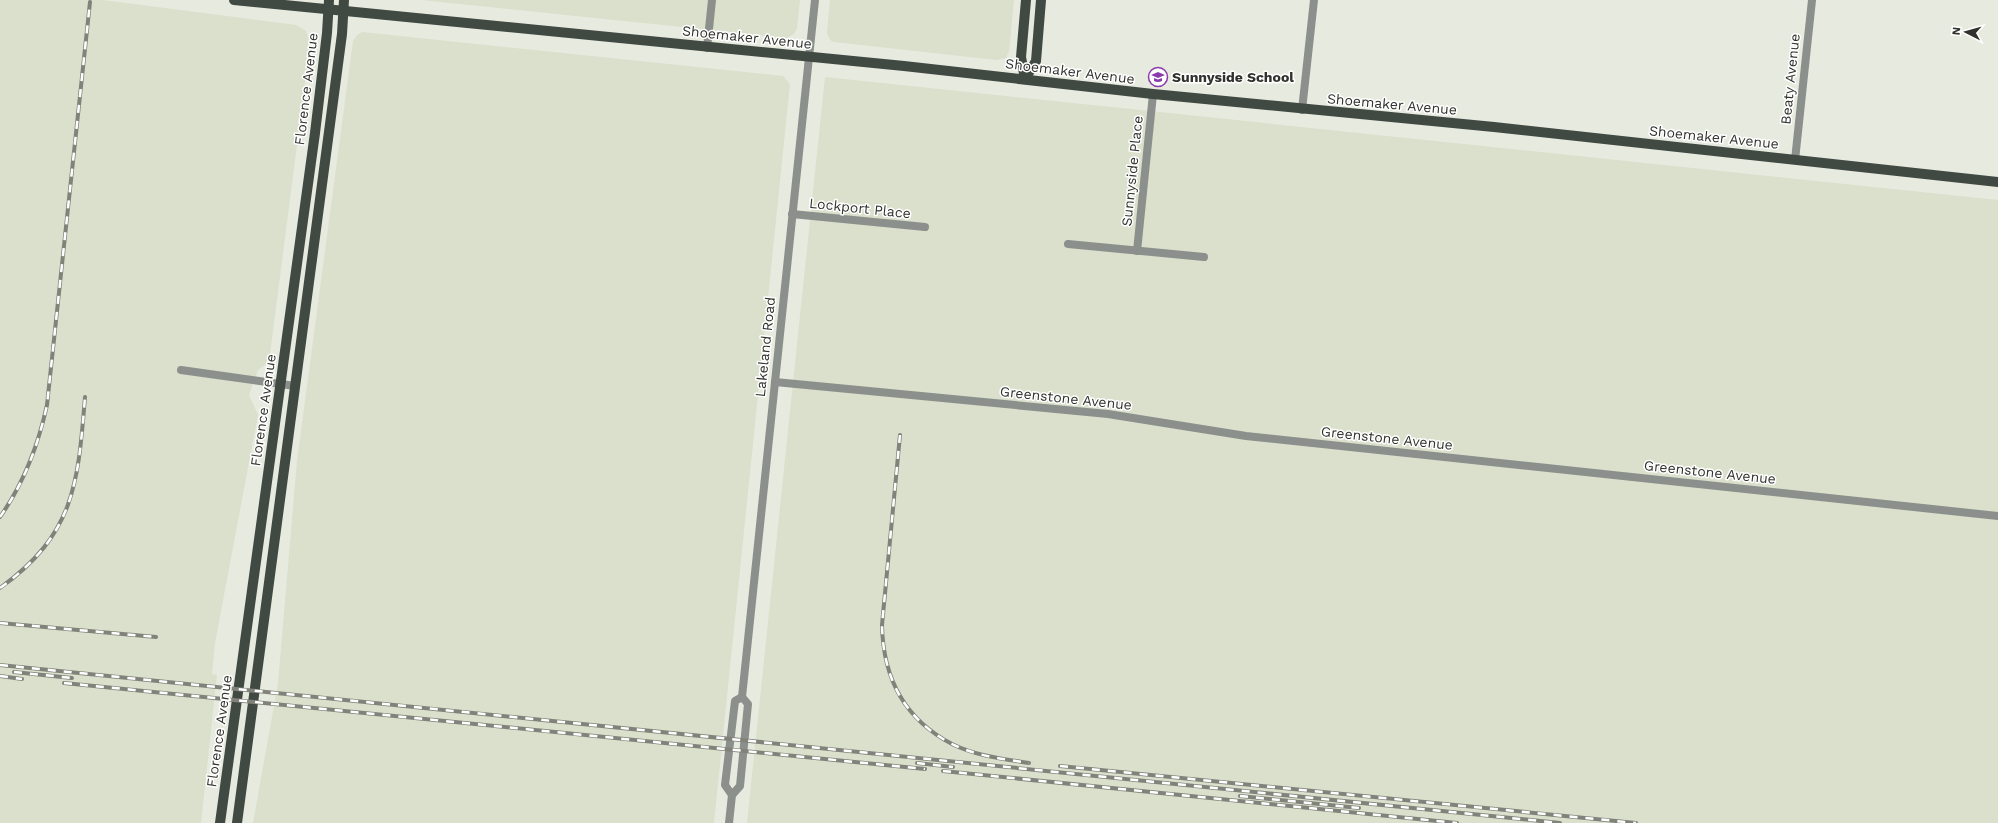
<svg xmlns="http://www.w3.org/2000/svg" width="1998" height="823" font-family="'Work Sans',sans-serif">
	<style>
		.built { fill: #dae0cc }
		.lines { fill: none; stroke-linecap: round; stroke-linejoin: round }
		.minor { stroke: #8b908c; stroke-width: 8 }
		.major { stroke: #414943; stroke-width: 10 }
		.rail-casing { stroke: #81837b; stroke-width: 4 }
		.rail { stroke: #fff; stroke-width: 2.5; stroke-dasharray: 8; stroke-linecap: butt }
		.labels { text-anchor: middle; stroke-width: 3; stroke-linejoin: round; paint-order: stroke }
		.street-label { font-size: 14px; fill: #31322d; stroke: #fff }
		.poi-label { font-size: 14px; font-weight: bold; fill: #31322d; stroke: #fff; text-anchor: start }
	</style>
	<rect width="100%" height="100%" fill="#e7eade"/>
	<g class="built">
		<polygon points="0,0 103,0 296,25 306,31 310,44 269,362 258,370 249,395 258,415 215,643 212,674 217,675 201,823 0,823"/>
		<polygon points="421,0 800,0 797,28 794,34 787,38"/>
		<polygon points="830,0 1014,0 1009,51 1006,58 996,60 834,42 830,40 827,33"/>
		<polygon points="362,32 783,76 790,84 714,823 253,823 278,683 297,461 353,41 357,35"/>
		<polygon points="825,77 1998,200 1998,823 747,823"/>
	</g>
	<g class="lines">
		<g class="minor">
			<polyline points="707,48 712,0"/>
			<polyline points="1302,110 1314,0"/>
			<polyline points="1795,160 1812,0"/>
			<polyline points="792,214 925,227"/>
			<polyline points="1068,244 1204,257"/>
			<polyline points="1137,251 1153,94"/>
			<polyline points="181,370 295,386"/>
			<polyline points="775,382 1108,414 1246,436 1998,516"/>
			<polyline points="732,795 725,785 735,701 742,697"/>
			<polyline points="729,823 732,795 740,786 748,704 742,697 815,0"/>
		</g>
		<g class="major">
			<polyline points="234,0 904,66 1153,94 1494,127 1998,182"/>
			<polyline points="1025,79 1036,61 1041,0"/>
			<polyline points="1025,79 1021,57 1026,0"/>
			<polyline points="220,823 315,133 327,33 329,0"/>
			<polyline points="237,823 342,34 344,0"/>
		</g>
		<g class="rail-casing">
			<g id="rail">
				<path d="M900,435l-18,190c1,53 22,94 70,119 24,12 51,15 77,19"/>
				<path d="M0,517c24,-34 38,-71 47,-112l43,-403"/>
				<path d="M0,588c75,-54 78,-105 85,-191"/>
				<polyline points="0,623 156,637"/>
				<polyline points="0,665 1560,823"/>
				<polyline points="14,672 72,678"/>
				<polyline points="0,676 22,679"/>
				<polyline points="64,683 925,769"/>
				<polyline points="917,763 953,767"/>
				<polyline points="1060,766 1636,823"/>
				<polyline points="943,771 1457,823"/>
				<polyline points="1240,796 1359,808"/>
			</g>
		</g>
		<use href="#rail" class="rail"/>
	</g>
	<defs>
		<g id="school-ring" transform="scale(1)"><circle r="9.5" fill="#fff" stroke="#8a3bab" stroke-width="1.5"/><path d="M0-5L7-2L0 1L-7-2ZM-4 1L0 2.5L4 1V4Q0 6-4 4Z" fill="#8a3bab"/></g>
	</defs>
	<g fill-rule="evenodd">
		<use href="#school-ring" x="1158" y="77"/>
	</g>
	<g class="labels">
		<g class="street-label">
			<text transform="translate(747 37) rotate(6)" y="5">Shoemaker Avenue</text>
			<text transform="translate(1070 71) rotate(7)" y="5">Shoemaker Avenue</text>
			<text transform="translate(1790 79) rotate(-84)" y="5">Beaty Avenue</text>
			<text transform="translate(306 89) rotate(-83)" y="5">Florence Avenue</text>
			<text transform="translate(1392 104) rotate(5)" y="5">Shoemaker Avenue</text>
			<text transform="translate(1714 137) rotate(6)" y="5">Shoemaker Avenue</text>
			<text transform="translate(1132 171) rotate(-84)" y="5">Sunnyside Place</text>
			<text transform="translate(860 208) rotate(6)" y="5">Lockport Place</text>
			<text transform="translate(765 347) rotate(-84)" y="5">Lakeland Road</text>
			<text transform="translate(1066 398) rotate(6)" y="5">Greenstone Avenue</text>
			<text transform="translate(263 410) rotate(-82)" y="5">Florence Avenue</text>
			<text transform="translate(1387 438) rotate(6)" y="5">Greenstone Avenue</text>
			<text transform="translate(1710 472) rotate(6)" y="5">Greenstone Avenue</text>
			<text transform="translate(219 731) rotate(-82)" y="5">Florence Avenue</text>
		</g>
		<g class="poi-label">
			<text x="1172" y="82">Sunnyside School</text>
		</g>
	</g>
	<g transform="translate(1966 32) rotate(276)" stroke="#ffffff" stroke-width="3" paint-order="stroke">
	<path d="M0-3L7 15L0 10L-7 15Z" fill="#31322d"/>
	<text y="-6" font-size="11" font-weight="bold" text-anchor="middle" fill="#31322d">N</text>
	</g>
</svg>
